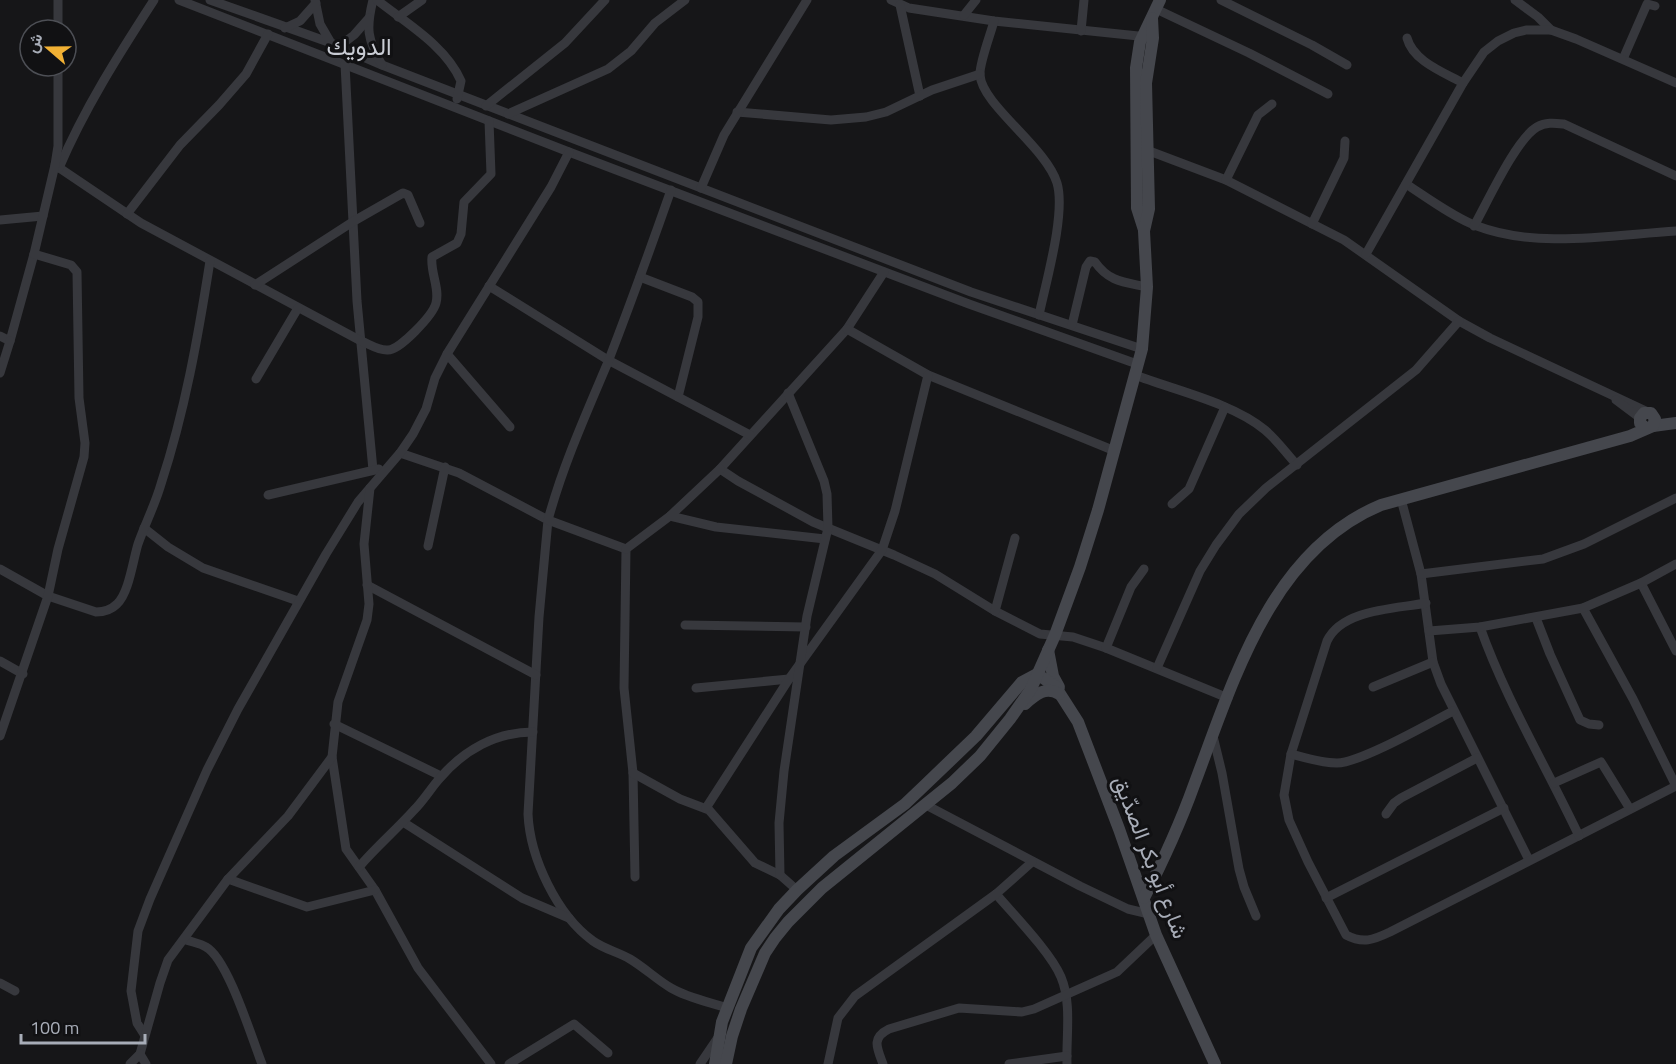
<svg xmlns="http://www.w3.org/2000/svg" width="1676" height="1064" font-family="'Titillium Web',Vazirmatn,sans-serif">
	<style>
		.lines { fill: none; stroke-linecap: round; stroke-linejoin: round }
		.street { stroke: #37383d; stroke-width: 9 }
		.secondary { stroke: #45474d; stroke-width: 12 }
		.labels { text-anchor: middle; stroke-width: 6; stroke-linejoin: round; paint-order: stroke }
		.street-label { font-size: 22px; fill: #a8adb8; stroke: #111113 }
		.neighbourhood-label { font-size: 24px; fill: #c9ccd4; stroke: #111113 }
	</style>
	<rect width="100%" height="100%" fill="#161618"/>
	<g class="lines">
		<g class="street">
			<polyline points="58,0 58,30"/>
			<polyline points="179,0 569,152 969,304 1137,364"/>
			<polyline points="210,0 331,43 382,65 971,292 1142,349"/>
			<polyline points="315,0 320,24 331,43"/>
			<path d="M373,0c-7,28 -6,39 9,65"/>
			<path d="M377,0c29,23 69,46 84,81l-4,18"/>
			<polyline points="891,0 909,8 994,21 1148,37"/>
			<polyline points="1221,0 1312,45 1347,65"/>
			<polyline points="1515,0 1538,17 1551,30"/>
			<polyline points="900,5 920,96"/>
			<polyline points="1156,9 1249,53 1328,94"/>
			<polyline points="964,15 976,0"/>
			<polyline points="398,17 422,0"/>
			<path d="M994,21c-3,12 -15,43 -14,54 2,30 66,72 77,108 9,30 -11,99 -18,132"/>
			<polyline points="285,28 300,21 316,3"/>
			<polyline points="1081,31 1084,0"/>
			<path d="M1407,38c6,23 36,34 56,45"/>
			<polyline points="338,47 354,35 369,18"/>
			<polyline points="1623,59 1647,4 1655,6"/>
			<polyline points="345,64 357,301 373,470"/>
			<polyline points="486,106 565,43 605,0"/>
			<polyline points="737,112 831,120 866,117 886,112 932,90 980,74"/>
			<polyline points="508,114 608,69 631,51 655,23 685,0"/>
			<polyline points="1144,149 1226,180 1344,240 1459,321 1490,338 1648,412"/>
			<path d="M55,165l86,58 220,118c8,3 18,10 27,9 12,0 45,-35 48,-47 4,-15 -6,-31 -4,-46l25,-14 4,-9 3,-32 27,-28 -2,-53"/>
			<path d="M59,168c25,-59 60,-114 95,-168"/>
			<polyline points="1226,180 1258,115 1272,104"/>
			<path d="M1406,184c20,13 50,35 71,42 60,23 135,9 199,5"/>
			<polyline points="701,188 724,135 807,0"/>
			<polyline points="127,214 180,145 219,105 246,74 268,34"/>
			<polyline points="0,220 43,216"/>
			<polyline points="1312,224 1344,158 1345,141"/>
			<path d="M1474,226c13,-23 42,-87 63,-99 9,-5 17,-4 27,-3l112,52"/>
			<polyline points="1366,254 1463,83 1484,52 1498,41 1514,33 1526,30 1551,30 1576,39 1676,83"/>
			<polyline points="884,272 847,329 720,469 738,481 813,522 894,555 935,574 995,611 1040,634 1073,637 1106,648 1228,698"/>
			<polyline points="640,277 692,297 698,302 698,317 678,397"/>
			<polyline points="255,285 354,221 403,193 408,195 420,223"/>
			<polyline points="489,286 608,360 750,435"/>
			<path d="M1072,325l14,-58 4,-6 5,1c14,20 29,20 52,25"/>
			<polyline points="847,329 928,375 1115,451"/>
			<polyline points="0,336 10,341 34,254"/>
			<polyline points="447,354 510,427"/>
			<polyline points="0,373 10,341"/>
			<path d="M1135,375c39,15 98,28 130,55 12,10 21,23 32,35"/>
			<polyline points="256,379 298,308"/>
			<polyline points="1616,400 1640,418"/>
			<path d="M400,453l59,20 89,47 -9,97 -11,197c2,44 29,101 65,127 11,8 25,11 37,18 15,9 27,21 41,29 17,10 38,14 56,20"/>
			<polyline points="268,495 379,469"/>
			<polyline points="1401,499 1421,574 1433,662 1441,684 1529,860"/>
			<polyline points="1172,504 1189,489 1225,407"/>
			<polyline points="670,516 716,527 825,539"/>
			<polyline points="144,528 168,547 203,568 298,601"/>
			<polyline points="428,546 445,467"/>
			<path d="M626,549l-78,-29c15,-55 38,-106 60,-158 22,-57 43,-115 63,-172"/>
			<polyline points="626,549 624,688 633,773 635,877"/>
			<polyline points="626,549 670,516 720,469"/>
			<path d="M0,569l48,27 48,16c7,0 15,-2 21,-8 12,-11 16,-44 21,-60 7,-20 17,-39 23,-60 24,-73 37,-147 49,-223"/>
			<polyline points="1421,574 1543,559 1584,544 1676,498"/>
			<polyline points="1641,583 1676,651"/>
			<polyline points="367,585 536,675"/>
			<path d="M1426,603c-31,6 -84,6 -99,38l-36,113 -7,41 5,25 19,42 38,73c17,9 27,5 44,-3l286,-146"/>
			<polyline points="1583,608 1633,699 1676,786"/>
			<polyline points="995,611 1015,538"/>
			<polyline points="1536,618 1550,654 1580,720 1589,724 1599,725"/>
			<polyline points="685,625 806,627"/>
			<path d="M1480,627c26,73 66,139 99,209"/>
			<polyline points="1429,631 1480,627 1583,608 1641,583 1676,564"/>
			<polyline points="1106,648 1131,587 1144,569"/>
			<polyline points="0,661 23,674"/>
			<polyline points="1157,668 1200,571 1216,545 1239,514 1266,488 1416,370 1459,321"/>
			<polyline points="1373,687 1433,662"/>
			<polyline points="696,688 789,679"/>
			<polyline points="334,724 441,776"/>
			<polyline points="0,736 48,596 58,549 84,457 85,443 79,398 77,272 71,265 34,254 55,165 58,146 58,66"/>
			<polyline points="1213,736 1222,773 1239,869 1244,887 1256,916"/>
			<path d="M1291,754c15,4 31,9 46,9 23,0 93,-40 116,-52"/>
			<polyline points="332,757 346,849 375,890 418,968 491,1064"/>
			<polyline points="633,773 680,799 709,810 755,863 780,875 797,890"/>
			<polyline points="1554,783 1601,762 1630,809"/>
			<polyline points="926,805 1080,886 1128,909 1149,914"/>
			<polyline points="706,808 789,679 882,550 895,511 928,375"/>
			<polyline points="1386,814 1394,803 1401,798 1477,758"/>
			<polyline points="403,822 522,898 569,918"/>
			<path d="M359,867c17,-20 37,-37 55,-57 10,-10 17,-22 26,-32 24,-28 56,-46 93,-46"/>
			<polyline points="780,875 779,823 784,771 807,616 828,528 827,494 824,481 788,393"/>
			<polyline points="228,879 307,907 375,890"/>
			<path d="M996,894c18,21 55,59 65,83 11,26 5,60 6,87"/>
			<polyline points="1326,898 1504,808"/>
			<path d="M184,939c7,3 16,4 22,8 22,12 46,92 56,117"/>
			<polyline points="0,983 15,991"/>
			<polyline points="144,1034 137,1023 131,991 138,931 150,899 207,770 238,709 326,554 358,502 370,488"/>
			<polyline points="140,1054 160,983 168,960 228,879 288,816 332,757 338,702 367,620 369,604 364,544 370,488 400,453 413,434 426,409 435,378 447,354 551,187 569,152"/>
			<polyline points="130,1064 140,1054 146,1064"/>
			<polyline points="509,1064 574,1024 608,1053"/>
			<polyline points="700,1064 717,1039"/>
			<polyline points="828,1064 838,1018 855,996 996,894 1032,862"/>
			<path d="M883,1064c-6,-16 -12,-26 6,-35l70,-21 63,4 12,-3 83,-37 39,-37"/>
			<polyline points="1009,1064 1067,1056"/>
		</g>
		<g class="secondary">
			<polyline points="1144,230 1137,208 1136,68 1140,42 1160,0"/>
			<polyline points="1653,426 1676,423"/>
			<polyline points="1048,650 1053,676 1059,687"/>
			<polyline points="1037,674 1055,686 1078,722 1119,829 1156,935 1215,1064"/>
			<path d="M1025,704c11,-10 21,-18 34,-10"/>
			<path d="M1144,898c19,-37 36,-74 50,-113 39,-103 76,-234 187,-280l249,-69 23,-10 2,-7 -4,-6h-7l-4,5v5l6,5"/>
			<polyline points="715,1064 722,1022 751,948 779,909 797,890 834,856 905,804 926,784 976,736 1022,682 1037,674"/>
			<polyline points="726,1064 732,1036 741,1009 765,953 775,938 788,922 822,888 952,783 980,756 1010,719 1031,689 1055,635 1080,567 1098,510 1142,349 1147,287 1144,231 1149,209 1146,83 1153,38 1152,18"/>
		</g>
	</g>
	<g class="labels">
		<g class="street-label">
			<text transform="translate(1151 857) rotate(69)" y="8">شارع أبو بكر الصدّيق</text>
		</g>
		<g class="neighbourhood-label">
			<text x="359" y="55">الدويك</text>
		</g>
	</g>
	<g transform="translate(48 48) rotate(290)"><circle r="28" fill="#111113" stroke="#4d4f55" stroke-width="1.5"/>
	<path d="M0-4.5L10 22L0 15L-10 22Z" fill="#f2b134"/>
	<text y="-9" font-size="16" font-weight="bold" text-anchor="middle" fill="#a8adb8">ش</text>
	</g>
	<path d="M21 1034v9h124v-9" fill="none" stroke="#a8adb8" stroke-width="3"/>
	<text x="30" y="1034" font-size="18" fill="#a8adb8" stroke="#111113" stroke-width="4.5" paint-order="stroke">100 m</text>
</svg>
